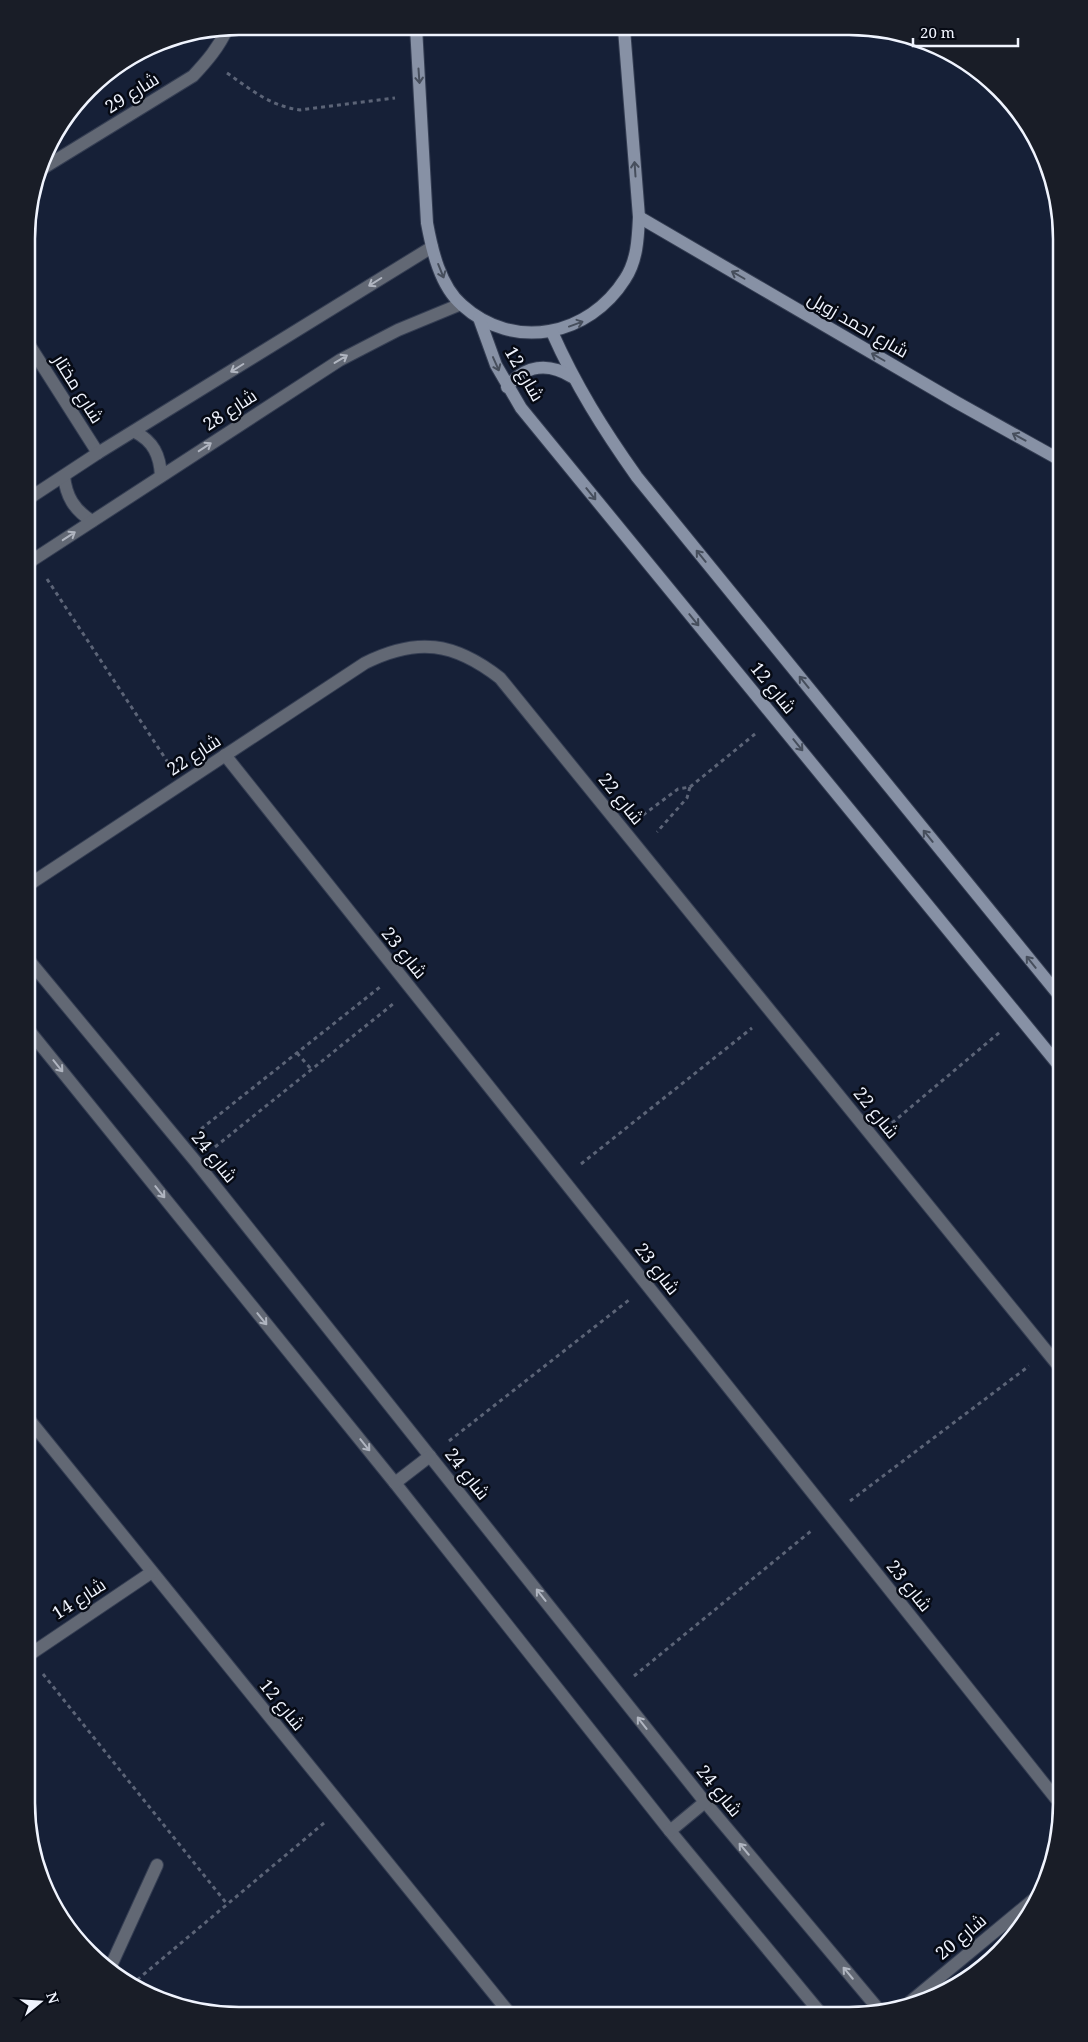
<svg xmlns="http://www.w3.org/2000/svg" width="1088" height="2042" font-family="'Noto Serif',Cairo,serif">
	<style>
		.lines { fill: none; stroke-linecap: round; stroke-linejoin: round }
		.lane-casing { stroke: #353e53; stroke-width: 14 }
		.street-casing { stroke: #353e53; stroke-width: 14 }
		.secondary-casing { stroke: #353e53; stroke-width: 14 }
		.path { stroke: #5c6477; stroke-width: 3; stroke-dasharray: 4 4; stroke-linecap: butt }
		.lane { stroke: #626874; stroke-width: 12 }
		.street { stroke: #626874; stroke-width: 12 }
		.secondary { stroke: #8791a5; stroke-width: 12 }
		.oneway { stroke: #464e5c }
		.oneway2 { stroke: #b0b5c0 }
		.labels { text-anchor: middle; stroke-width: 5; stroke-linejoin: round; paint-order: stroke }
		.street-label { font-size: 18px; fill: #f0f4fe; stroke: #060a14 }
		.rim { fill: none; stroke: #f0f4fe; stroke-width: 2.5 }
	</style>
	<rect width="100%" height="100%" fill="#162037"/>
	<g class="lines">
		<g class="lane-casing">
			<polyline id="lane" points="109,1970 157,1865"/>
		</g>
		<g class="street-casing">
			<g id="street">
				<path d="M40,170l153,-94c14,-15 26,-29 34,-47"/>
				<polyline points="28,343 98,453"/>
				<path d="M135,432c18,9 25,23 26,44"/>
				<path d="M64,476c2,20 10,34 28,45"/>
				<polyline points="28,499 98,453 432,247"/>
				<polyline points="28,563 340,360 398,330 461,304"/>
				<polyline points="225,755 1061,1805"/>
				<path d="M27,886l338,-223c52,-26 89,-21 135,15l561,691"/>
				<polyline points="27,958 196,1162 705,1802 880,2011"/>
				<polyline points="27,1028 395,1483 670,1831 823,2016"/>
				<polyline points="27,1417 511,2015"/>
				<polyline points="395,1483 430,1456"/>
				<polyline points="26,1657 152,1572"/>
				<polyline points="670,1831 705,1802"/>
				<polyline points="905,2006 1039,1895"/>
			</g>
		</g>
		<g class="secondary-casing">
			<g id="secondary">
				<path d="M416,27l11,196c5,27 13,63 35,82 52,47 127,31 163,-26 12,-18 13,-40 14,-62l-15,-188"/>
				<polyline points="639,217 956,402 1062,461"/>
				<polyline points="479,318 496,365 521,408 1061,1068"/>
				<path d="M552,332c24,54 51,97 85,145l425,522"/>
				<path d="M507,387c18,-22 41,-25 65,-10"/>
			</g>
		</g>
		<g class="path">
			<path d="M227,73c23,16 43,33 73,37l95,-12"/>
			<polyline points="47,579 169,764"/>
			<polyline points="690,787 755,734"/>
			<polyline points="643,815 678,789 690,787 687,798 657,832"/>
			<polyline points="297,1053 311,1069"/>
			<polyline points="892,1123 1000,1032"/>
			<polyline points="201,1129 380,987"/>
			<polyline points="215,1147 393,1004"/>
			<polyline points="581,1164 752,1028"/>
			<polyline points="449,1441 629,1300"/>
			<polyline points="850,1501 1029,1366"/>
			<polyline points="43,1674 227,1904"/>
			<polyline points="634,1676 811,1531"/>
			<polyline points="131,1985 324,1823"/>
		</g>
		<use href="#lane" class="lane"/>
		<use href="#street" class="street"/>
		<use href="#secondary" class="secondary"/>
	</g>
	<defs><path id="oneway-shaft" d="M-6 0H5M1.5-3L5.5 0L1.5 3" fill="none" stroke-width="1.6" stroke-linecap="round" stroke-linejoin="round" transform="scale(1.25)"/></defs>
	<g class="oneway">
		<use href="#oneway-shaft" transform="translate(419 76) rotate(86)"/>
		<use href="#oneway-shaft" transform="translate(635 169) rotate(-94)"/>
		<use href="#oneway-shaft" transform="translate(441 271) rotate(68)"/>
		<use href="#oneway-shaft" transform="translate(738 275) rotate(-150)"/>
		<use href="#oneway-shaft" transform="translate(576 324) rotate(-20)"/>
		<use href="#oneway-shaft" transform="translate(878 357) rotate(-150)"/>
		<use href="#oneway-shaft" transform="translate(496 364) rotate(66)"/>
		<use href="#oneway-shaft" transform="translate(1019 437) rotate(-151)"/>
		<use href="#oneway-shaft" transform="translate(591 494) rotate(51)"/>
		<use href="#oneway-shaft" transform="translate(701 556) rotate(-129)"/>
		<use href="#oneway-shaft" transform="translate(694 620) rotate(51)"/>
		<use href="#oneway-shaft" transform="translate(804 682) rotate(-129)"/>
		<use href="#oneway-shaft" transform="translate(798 745) rotate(51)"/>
		<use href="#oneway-shaft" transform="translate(928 836) rotate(-129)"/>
		<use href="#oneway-shaft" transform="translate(1031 962) rotate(-129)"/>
	</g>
	<g class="oneway2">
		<use href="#oneway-shaft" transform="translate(375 282) rotate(148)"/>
		<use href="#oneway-shaft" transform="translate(341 359) rotate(-31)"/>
		<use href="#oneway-shaft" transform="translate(237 368) rotate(148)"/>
		<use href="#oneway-shaft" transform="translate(205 447) rotate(-33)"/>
		<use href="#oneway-shaft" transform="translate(69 536) rotate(-33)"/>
		<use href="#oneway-shaft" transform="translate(58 1066) rotate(51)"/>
		<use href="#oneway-shaft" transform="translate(160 1192) rotate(51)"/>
		<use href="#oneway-shaft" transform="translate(262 1319) rotate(51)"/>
		<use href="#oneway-shaft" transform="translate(365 1445) rotate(51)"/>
		<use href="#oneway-shaft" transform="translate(541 1595) rotate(-128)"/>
		<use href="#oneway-shaft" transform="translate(642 1723) rotate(-128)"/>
		<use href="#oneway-shaft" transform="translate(744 1849) rotate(-130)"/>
		<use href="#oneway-shaft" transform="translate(848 1973) rotate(-130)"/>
	</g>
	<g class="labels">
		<g class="street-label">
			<text transform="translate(132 93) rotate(-32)" y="6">شارع 29</text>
			<text transform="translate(858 325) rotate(30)" y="6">شارع احمد زويل</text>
			<text transform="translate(524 374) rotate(60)" y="6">شارع 12</text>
			<text transform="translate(78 389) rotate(58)" y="6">شارع مختار</text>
			<text transform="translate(230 410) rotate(-33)" y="6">شارع 28</text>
			<text transform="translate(773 688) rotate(51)" y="6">شارع 12</text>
			<text transform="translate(194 755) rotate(-33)" y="6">شارع 22</text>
			<text transform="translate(621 799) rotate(51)" y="6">شارع 22</text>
			<text transform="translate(404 953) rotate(51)" y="6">شارع 23</text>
			<text transform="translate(876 1113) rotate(51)" y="6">شارع 22</text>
			<text transform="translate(214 1157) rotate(51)" y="6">شارع 24</text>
			<text transform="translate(657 1269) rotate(52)" y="6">شارع 23</text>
			<text transform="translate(467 1474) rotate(52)" y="6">شارع 24</text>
			<text transform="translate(909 1586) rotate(51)" y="6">شارع 23</text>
			<text transform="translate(79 1599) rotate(-33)" y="6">شارع 14</text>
			<text transform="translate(282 1705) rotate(51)" y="6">شارع 12</text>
			<text transform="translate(719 1791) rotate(51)" y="6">شارع 24</text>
			<text transform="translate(961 1937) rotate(-40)" y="6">شارع 20</text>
		</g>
	</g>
	<path d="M0 0H1088V2042H0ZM239 35H849A204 204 0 0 1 1053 239V1803A204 204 0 0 1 849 2007H239A204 204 0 0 1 35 1803V239A204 204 0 0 1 239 35Z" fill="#191d27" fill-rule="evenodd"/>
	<path class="rim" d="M239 35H849A204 204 0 0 1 1053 239V1803A204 204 0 0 1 849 2007H239A204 204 0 0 1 35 1803V239A204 204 0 0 1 239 35Z"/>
	<g transform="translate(40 2002) rotate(72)" stroke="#060a14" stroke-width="4" paint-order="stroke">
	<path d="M0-4L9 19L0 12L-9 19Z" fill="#f0f4fe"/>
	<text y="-8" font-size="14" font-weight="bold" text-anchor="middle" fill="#f0f4fe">N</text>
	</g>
	<path d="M913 38v8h105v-8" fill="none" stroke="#f0f4fe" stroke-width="2.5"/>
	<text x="920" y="38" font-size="15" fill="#f0f4fe" stroke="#060a14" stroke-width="4" paint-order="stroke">20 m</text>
</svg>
